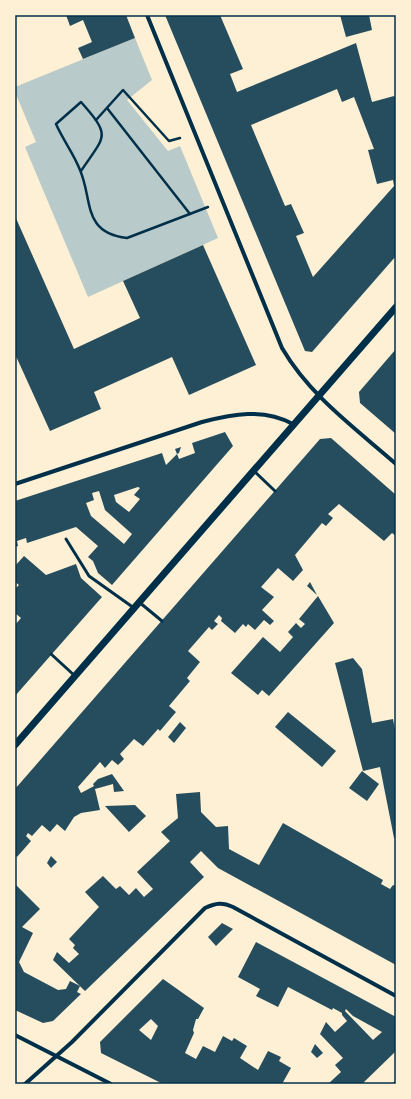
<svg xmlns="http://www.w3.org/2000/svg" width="411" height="1099" font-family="Roboto,sans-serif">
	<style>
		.green { fill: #b9caca }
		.building { fill: #264d5e; fill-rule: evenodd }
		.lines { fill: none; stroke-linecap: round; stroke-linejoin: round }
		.path { stroke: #003049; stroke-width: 2.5 }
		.service { stroke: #003049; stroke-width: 3 }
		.minor { stroke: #003049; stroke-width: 4 }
		.tertiary { stroke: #003049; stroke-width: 7 }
		.neatline { fill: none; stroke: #003049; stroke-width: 1.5 }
	</style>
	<rect width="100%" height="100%" fill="#fdf0d5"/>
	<polygon class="green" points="135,38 152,80 127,100 168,151 180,146 218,238 88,297 25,147 36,142 15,92 15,87"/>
	<g class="building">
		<polygon points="66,15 126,15 135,38 83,59 78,48 92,42 83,20 70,26"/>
		<path d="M165,15h55l23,54 -13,5 7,18 119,-49 16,59 22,-6 2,2v158l-84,96 -7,-1zM337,89l5,13 12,-5 20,52 -6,1 9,34 16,-4 1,6 -81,91 -17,-41 8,-3 -13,-29 -6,2 -34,-81z"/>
		<polygon points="340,15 369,15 372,30 346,37"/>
		<polygon points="15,216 74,349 140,318 123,281 203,245 256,365 189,395 172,357 94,392 101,409 50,431 15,354"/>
		<polygon points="396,349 396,434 360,403 359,392"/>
		<path d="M225,432l8,14 -121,139 -14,-12 -5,-12 -5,-4 10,-11 -22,-19 -49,16 -1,-5 -9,3 1,5 -3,1v-46l147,-48 4,12 11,-11 2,5 16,-6 -3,-10zM138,487l2,1 -6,7 6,4 -11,13 -13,-10 -2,-7zM99,491l6,19 27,24 -8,10 -33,-28 -5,-13 8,-3 -2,-7z"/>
		<polygon points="331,438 396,495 396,536 392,533 384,541 339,504 328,514 333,518 326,526 322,523 295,555 303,570 293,581 278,568 261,587 274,597 262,610 274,621 270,625 264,620 255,630 248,624 246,627 243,624 235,633 221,621 222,618 219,615 214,621 218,624 212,630 209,627 188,651 200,662 187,678 190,681 169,706 176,712 160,731 158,729 143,746 134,739 120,754 124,759 118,765 112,760 105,768 100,762 78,787 81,793 94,786 93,784 98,779 112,774 124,791 114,792 113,784 95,789 100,810 81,813 74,817 65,831 57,824 50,832 42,825 32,836 28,833 26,836 31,841 17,857 15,854 15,789 320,439"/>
		<polygon points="181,447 179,453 177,454 175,449"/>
		<polygon points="24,556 46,575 76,564 81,578 102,597 15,696 15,625 21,618 15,613 15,589 19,585 15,582 15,566"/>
		<polygon points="310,582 317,595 307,586"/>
		<polygon points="318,596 334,623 269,696 262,690 258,695 231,673 263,637 280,652 293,637 288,632 296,623 301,628 305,624 299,619"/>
		<polygon points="353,658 362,669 372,723 393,719 396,735 396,839 394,838 380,767 363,771 335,663"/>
		<polygon points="288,712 336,751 322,767 275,727"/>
		<polygon points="180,722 186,728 174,743 168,737"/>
		<polygon points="362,771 379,784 367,801 349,788"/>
		<polygon points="200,792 201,812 216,827 228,826 229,849 259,865 283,823 383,880 381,884 390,889 393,885 396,886 396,965 218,868 201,851 190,862 204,877 85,991 53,960 57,952 69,963 79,954 73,948 75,945 69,939 99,907 85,892 103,876 116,889 120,886 129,895 136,888 144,897 153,889 137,872 170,841 161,832 178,818 176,794"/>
		<polygon points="135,805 146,816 129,832 105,806"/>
		<polygon points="51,856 57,862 51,868 47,863"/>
		<polygon points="15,884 40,909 22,927 33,933 19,962 24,972 58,990 66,989 70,981 80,986 77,992 81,994 53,1021 43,1023 15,1010"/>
		<polygon points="222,923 233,929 216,946 208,937"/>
		<path d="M256,942l140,75v34l-34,33h-34l13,-12 -6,-7 8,-7 -23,-24 6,-12 9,10 12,-11 -5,-6v-2l-9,-5 -1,2 -44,-23 -10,20 -22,-11 4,-7 -22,-12zM346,1009l7,7 29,16 -9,8 -28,-29z"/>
		<path d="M163,979l41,29 -6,11h-2l-3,11 1,3 -9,20 11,6 7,-13 12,6 8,-16 9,5 2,-3 13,8 -7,12 18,12 10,-19 13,6 -2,4 12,7 -9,16h-119l-62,-31 -1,-11zM151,1019l7,7 -7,14 -12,-10z"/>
		<polygon points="315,1044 323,1053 317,1058 311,1052"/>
	</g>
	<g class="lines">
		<g class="path">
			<polyline points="107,108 190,214"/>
			<polyline points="96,120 123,90 169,141 180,138"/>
			<path d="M81,171c24,-36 31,-34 0,-69l-25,22c7,16 18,30 24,46 13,30 2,63 47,68l81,-31"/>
		</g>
		<g class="service">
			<polyline points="253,470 275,491"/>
			<polyline points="66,539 89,576 134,608"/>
			<polyline points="139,602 162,621"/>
			<polyline points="51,654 75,676"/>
		</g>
		<g class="minor">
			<path d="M147,15l135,333c28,48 73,80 114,116"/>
			<path d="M15,484l187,-62c31,-8 61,-14 91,2"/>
			<polyline points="15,1035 111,1084"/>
			<path d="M25,1084l47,-42 133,-134c11,-5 17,-6 28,-1l163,89"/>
			<polyline points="395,1084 396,1083"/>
		</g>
		<polyline class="tertiary" points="15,745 396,307"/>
	</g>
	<rect width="411" height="1099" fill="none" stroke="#fdf0d5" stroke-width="32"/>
	<rect x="16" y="16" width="379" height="1067" class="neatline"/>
</svg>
